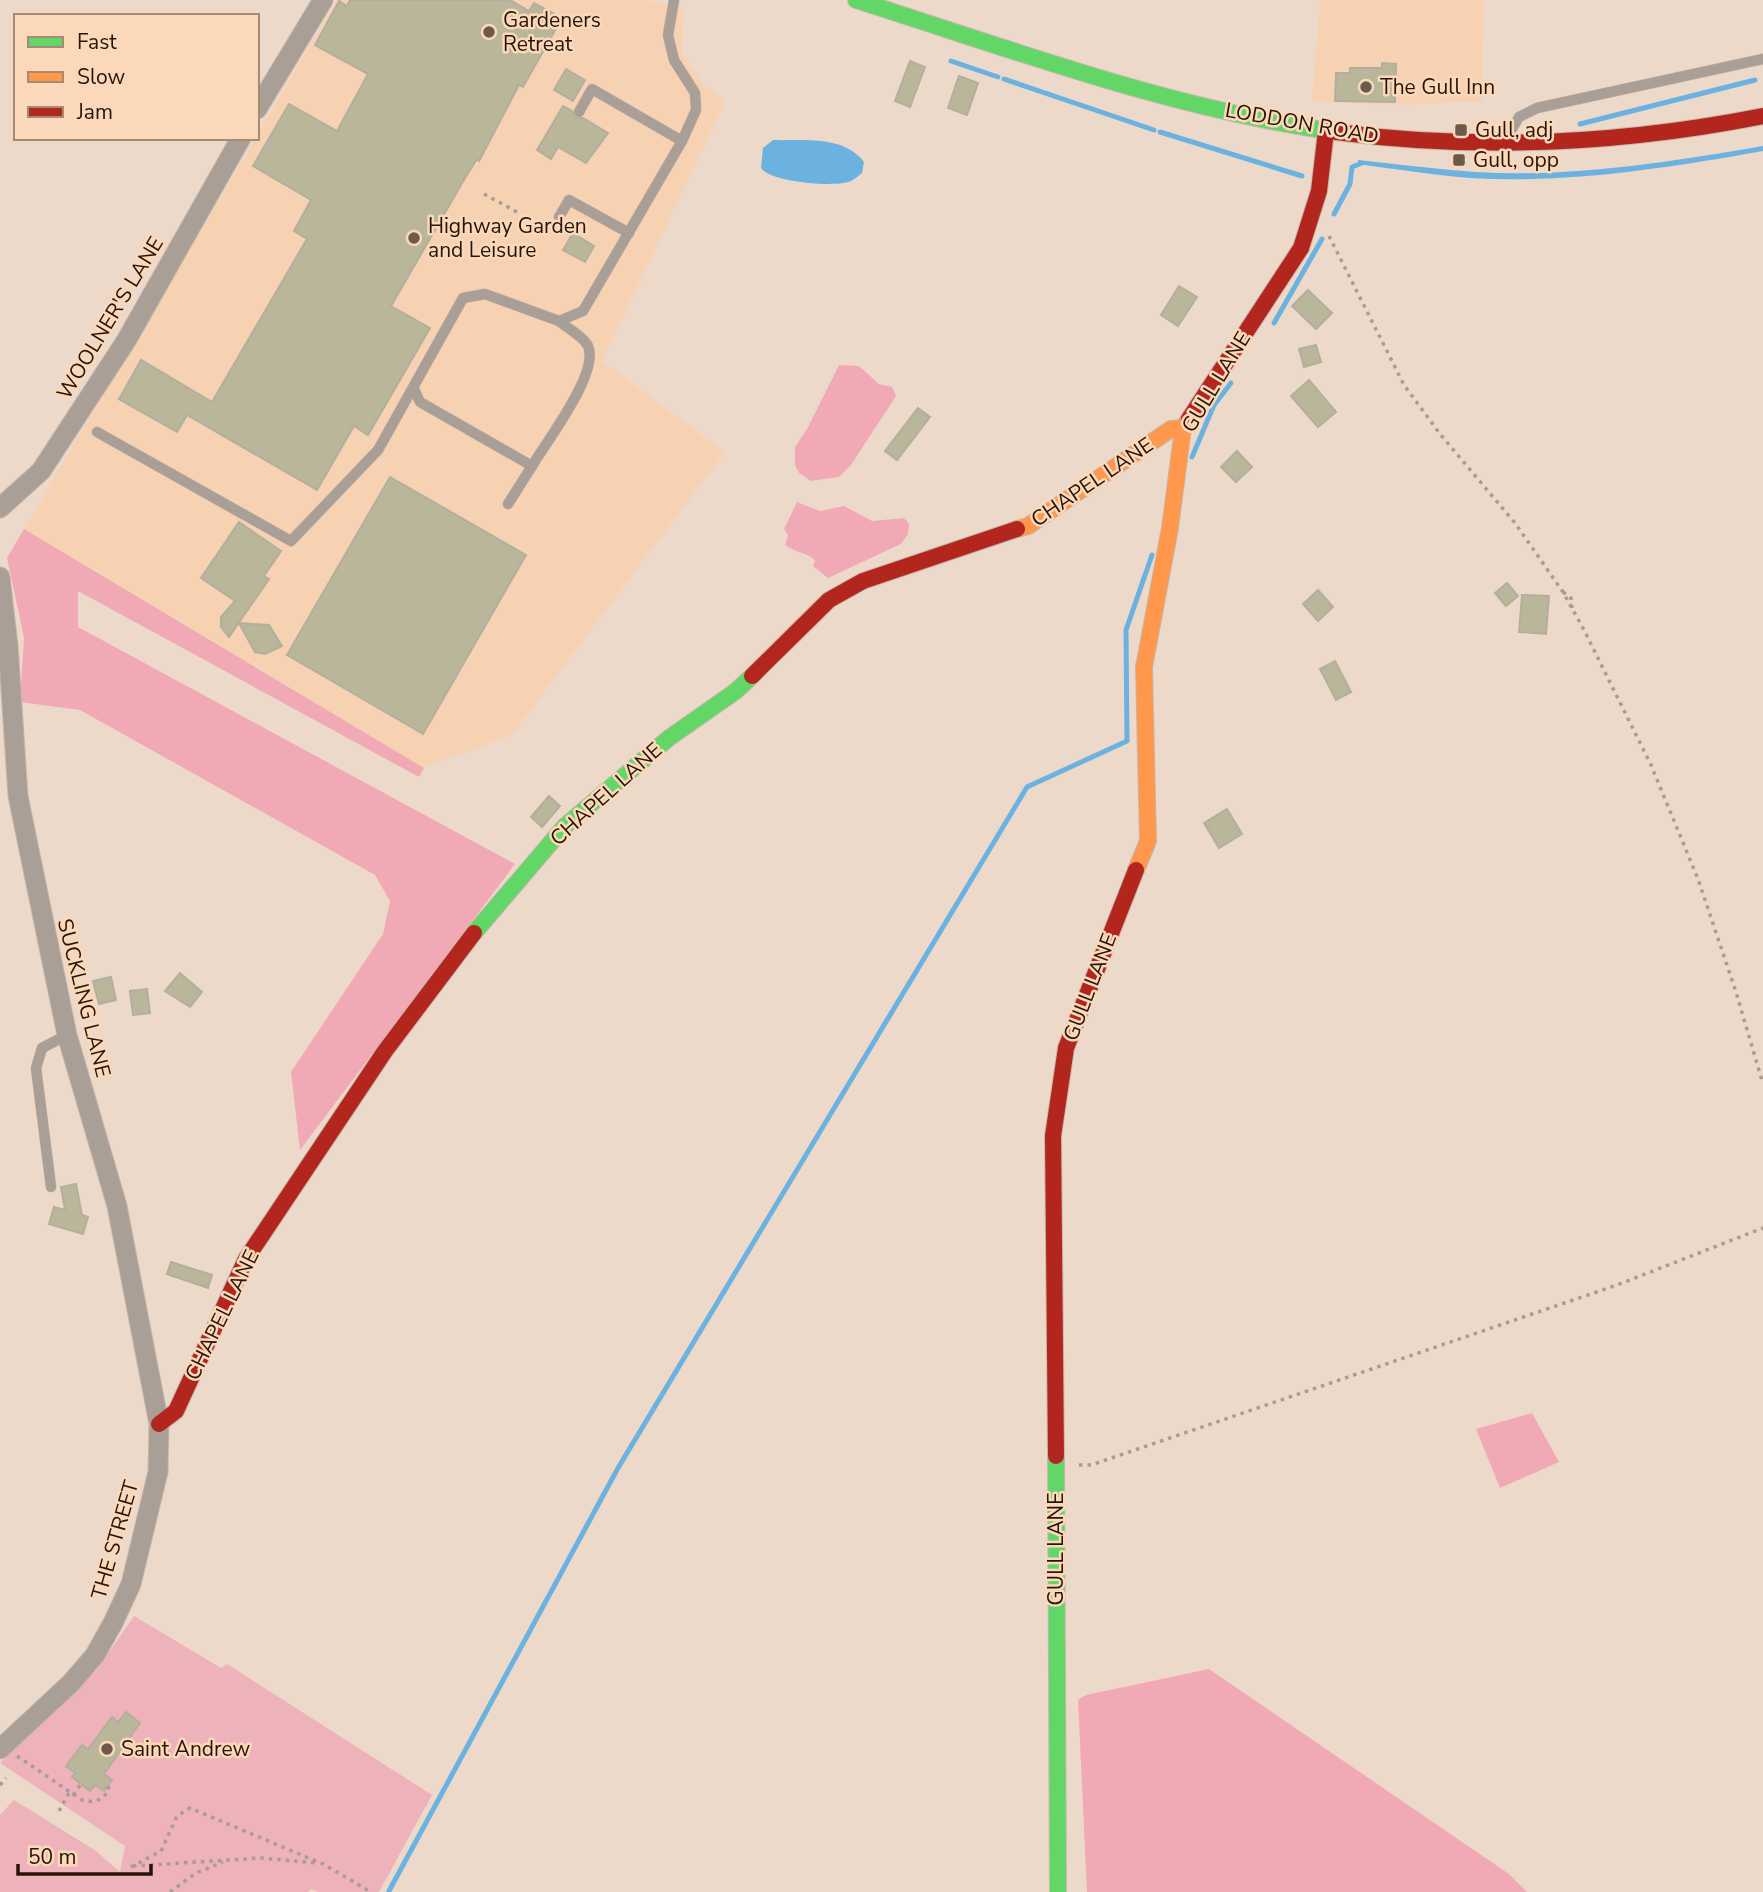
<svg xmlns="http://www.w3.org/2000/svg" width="1763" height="1892" font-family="'Nunito Sans',sans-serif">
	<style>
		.built { fill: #f6d2b3 }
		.green { fill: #eeb2ba; fill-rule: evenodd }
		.forest { fill: #f1aab5 }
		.water { fill: #6cb2e0 }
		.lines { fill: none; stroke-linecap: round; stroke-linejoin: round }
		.stream { stroke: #6cb2e0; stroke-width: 5 }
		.building { fill: #b9b69a; stroke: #b4ae9e; stroke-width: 2 }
		.lane-casing { stroke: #c7b7aa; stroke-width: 11 }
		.street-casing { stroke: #c7b7aa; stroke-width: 21 }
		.fast-casing { stroke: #c7b7aa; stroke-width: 18 }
		.slow-casing { stroke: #c7b7aa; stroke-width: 18 }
		.jam-casing { stroke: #c7b7aa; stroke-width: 18 }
		.path { stroke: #a89d94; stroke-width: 3.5; stroke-dasharray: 3.5 5; stroke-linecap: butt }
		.lane { stroke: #a99f97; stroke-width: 10 }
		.street { stroke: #a99f97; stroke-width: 19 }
		.fast { stroke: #63d668; stroke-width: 16 }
		.slow { stroke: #ff974d; stroke-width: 16 }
		.jam { stroke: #b3261e; stroke-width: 16 }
		.poi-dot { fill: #6c5a4c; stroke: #fcd8bb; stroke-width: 2.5 }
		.labels { text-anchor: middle; stroke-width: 5; stroke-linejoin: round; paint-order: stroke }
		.poi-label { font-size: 21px; fill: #261608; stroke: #fcd8bb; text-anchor: start }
		.street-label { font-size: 21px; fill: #261608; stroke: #fcd8bb }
	</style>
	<rect width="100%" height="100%" fill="#edd9ca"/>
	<g class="built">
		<polygon points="337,0 646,0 684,8 681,52 704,86 726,100 602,361 725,452 512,735 424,768 24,529"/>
		<polygon points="1320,0 1484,0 1482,101 1394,105 1312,101"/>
	</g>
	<path class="green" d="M134,1616l87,52 6,-4 205,131 -53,97h-61l-7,-3 -3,3h-308v-77l14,-15 82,51 24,21 5,-26 -125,-83 98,-95zM112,1718l20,20 -5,2 -23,34 8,6 -8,11 -9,-6 -5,6 -23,-25 40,-30z"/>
	<g class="forest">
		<polygon points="839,365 859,366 879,384 892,387 896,396 851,465 839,477 811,481 799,473 795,465 795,447 807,429"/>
		<path d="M797,502l23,9 24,-5 28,15 32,-3 5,6 -1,10 -7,10 -73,34 -15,-12 2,-6c-8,-8 -20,-7 -30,-15l3,-10 -4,-6z"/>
		<polygon points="24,529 424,768 419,777 78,591 78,627 515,864 300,1150 291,1072 383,934 390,901 375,875 80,710 20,702 24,638 7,558"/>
		<polygon points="1532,1413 1559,1462 1500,1488 1476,1429"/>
		<polygon points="1209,1669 1509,1874 1527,1892 1087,1892 1078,1700 1086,1695"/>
	</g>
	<g class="water">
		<path d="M773,140c30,1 71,-5 91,22l-2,11c-4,3 -9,8 -14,9 -17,5 -77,0 -87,-14l2,-20z"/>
		<path d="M1763,146v5c-95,17 -196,33 -293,27 -37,-3 -75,-9 -112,-14v-4c39,4 78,9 117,12 96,6 194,-10 288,-26z"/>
	</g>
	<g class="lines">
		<g class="stream">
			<polyline points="951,61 998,77"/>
			<polyline points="1004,79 1154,130"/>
			<polyline points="1580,124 1755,80"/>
			<polyline points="1160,132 1302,176"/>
			<polyline points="1334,214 1350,184 1352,167 1362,163"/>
			<polyline points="1274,323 1322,239"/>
			<polyline points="1192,457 1214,405 1231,383"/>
			<polyline points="389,1891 618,1468 1027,787 1127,741 1126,630 1152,555"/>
		</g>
	</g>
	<g class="building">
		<polygon points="350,0 510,0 529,11 534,3 562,18 523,87 519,85 479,161 477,159 465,178 391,306 430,328 368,435 354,426 317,490 187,415 177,432 119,399 141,360 212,402 307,239 294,231 311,200 253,166 289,104 337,131 368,74 315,45 339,1 347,6"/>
		<polygon points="910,61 925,67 910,107 895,101"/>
		<polygon points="1382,63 1396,64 1395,102 1335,101 1336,73 1350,73 1350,68 1382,68"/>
		<polygon points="566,69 585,80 573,101 554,90"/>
		<polygon points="959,76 978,83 967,115 948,108"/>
		<polygon points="563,106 572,111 575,118 583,118 608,133 586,163 558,147 551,159 537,150"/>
		<polygon points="573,233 594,246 585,262 563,250"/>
		<polygon points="1179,286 1197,297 1178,326 1161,315"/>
		<polygon points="1308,290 1332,313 1316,329 1292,306"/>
		<polygon points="1316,345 1321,362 1304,367 1299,349"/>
		<polygon points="1309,380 1336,412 1318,427 1291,396"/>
		<polygon points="918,408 930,417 897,460 885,451"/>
		<polygon points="1237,451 1252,467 1236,482 1221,467"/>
		<polygon points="390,477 526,555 423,734 287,655"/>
		<polygon points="239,522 281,551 264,576 269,579 229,637 221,627 221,617 235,601 201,578"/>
		<polygon points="1507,583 1518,596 1506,606 1495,593"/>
		<polygon points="1318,590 1333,607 1318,621 1303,604"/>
		<polygon points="1522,595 1549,596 1546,634 1519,632"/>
		<polygon points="239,623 269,625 282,646 265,654 255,652"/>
		<polygon points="1335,661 1351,692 1336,700 1320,669"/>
		<polygon points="549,796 560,806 542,827 531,817"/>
		<polygon points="1227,809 1242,834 1219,848 1204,823"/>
		<polygon points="180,973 202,992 190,1007 165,991"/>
		<polygon points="111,977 116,1000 99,1004 93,981"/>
		<polygon points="147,989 150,1013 133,1015 130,991"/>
		<polygon points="76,1184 82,1215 88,1217 83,1234 49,1224 54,1207 65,1210 61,1187"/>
		<polygon points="171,1262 212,1275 208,1288 167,1274"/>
		<polygon points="126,1712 140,1723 104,1774 112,1780 104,1791 95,1785 90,1791 72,1777 75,1773 66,1766 82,1745 88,1749 112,1717 118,1722"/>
	</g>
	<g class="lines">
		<g class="lane-casing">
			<g id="lane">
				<polyline points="579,112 592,89 682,141"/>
				<polyline points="1509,134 1519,117 1537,108 1763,59"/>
				<polyline points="559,217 569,200 629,233"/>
				<path d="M414,389l6,13 112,64c15,-25 68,-94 56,-120 -5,-10 -21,-18 -29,-25"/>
				<polyline points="97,432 291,541 378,450 463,298 485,294 559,321 583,311 682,141 696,110 695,93 674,60 668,35 674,0"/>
				<polyline points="508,504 532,466"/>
				<polyline points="51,1187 36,1068 42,1048 67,1035"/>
			</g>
		</g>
		<g class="street-casing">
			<g id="street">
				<polyline points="257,109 323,0"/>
				<polyline points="0,508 41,471 126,341 241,138"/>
				<polyline points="0,577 8,645 18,796 67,1035 117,1206 159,1424 158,1472 131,1584 113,1623 95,1655 71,1683 0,1749"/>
			</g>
		</g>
		<g class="fast-casing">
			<g id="fast">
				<path d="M856,0c158,50 315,109 480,132"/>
				<polyline points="474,933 565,826 669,738 736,691 752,676"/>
				<polyline points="1056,1456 1058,1892"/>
			</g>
		</g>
		<g class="slow-casing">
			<g id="slow">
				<polyline points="1017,529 1028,526 1171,429 1183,428"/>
				<polyline points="1136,870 1148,841 1144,667 1170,528 1183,428 1189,419"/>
			</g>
		</g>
		<g class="jam-casing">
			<g id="jam">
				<path d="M1336,132c144,19 285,12 427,-16"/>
				<polyline points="1189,419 1301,248 1319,191 1326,131"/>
				<polyline points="752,676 829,600 863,581 1017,529"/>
				<polyline points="159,1424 176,1411 246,1259 385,1051 474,933"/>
				<polyline points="1056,1456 1053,1136 1066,1048 1136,870"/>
			</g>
		</g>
		<g class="path">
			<polyline points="484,194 517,212"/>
			<polyline points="1329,236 1404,385 1440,434 1515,523 1563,592 1584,630 1651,765 1698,879 1736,992 1763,1084"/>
			<polyline points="1563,592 1571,598 1572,608"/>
			<polyline points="1079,1465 1091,1465 1617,1285 1763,1228"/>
			<path d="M17,1756l65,44c12,3 20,1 27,-10l-1,-4"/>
			<polyline points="0,1785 6,1778"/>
			<polyline points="73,1795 81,1784"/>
			<polyline points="59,1811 69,1793"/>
			<polyline points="133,1866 261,1858 317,1863"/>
			<polyline points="131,1867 161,1851 177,1816 190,1808 323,1864 371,1892"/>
			<polyline points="170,1892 196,1873 223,1862"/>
		</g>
		<use href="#lane" class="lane"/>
		<use href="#street" class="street"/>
		<use href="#fast" class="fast"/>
		<use href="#slow" class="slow"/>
		<use href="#jam" class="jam"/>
	</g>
	<g class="poi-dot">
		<circle cx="489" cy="32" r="7"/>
		<circle cx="1366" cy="87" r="7"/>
		<rect x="1454" y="123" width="14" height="14" rx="3.5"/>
		<rect x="1452" y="153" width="14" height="14" rx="3.5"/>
		<circle cx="414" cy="238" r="7"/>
		<circle cx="107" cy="1749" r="7"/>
	</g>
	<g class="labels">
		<g class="poi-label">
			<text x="503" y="27">Gardeners<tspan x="503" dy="24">Retreat</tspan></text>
			<text x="1380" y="94">The Gull Inn</text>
			<text x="1475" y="137">Gull, adj</text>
			<text x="1473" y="167">Gull, opp</text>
			<text x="428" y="233">Highway Garden<tspan x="428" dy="24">and Leisure</tspan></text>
			<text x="121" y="1756">Saint Andrew</text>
		</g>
		<g class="street-label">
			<text transform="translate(1302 123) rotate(10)" y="7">LODDON ROAD</text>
			<text transform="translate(110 318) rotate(-59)" y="7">WOOLNER'S LANE</text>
			<text transform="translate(1216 382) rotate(-59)" y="7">GULL LANE</text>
			<text transform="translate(1092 482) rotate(-34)" y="7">CHAPEL LANE</text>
			<text transform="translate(606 794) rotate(-42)" y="7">CHAPEL LANE</text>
			<text transform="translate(1090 987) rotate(-69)" y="7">GULL LANE</text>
			<text transform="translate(84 998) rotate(76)" y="7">SUCKLING LANE</text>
			<text transform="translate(222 1315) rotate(-64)" y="7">CHAPEL LANE</text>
			<text transform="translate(115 1540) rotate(-74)" y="7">THE STREET</text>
			<text transform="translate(1056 1549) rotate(-90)" y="7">GULL LANE</text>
		</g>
	</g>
	<rect x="14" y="14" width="245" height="126" fill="#fcd8bb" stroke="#a68a73" stroke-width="2"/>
	<rect x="28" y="37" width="35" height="10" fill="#63d668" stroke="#a68a73" stroke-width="2"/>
	<text x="77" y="49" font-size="21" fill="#261608">Fast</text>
	<rect x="28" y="72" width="35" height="10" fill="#ff974d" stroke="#a68a73" stroke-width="2"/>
	<text x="77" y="84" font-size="21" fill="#261608">Slow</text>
	<rect x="28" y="107" width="35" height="10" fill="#b3261e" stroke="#a68a73" stroke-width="2"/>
	<text x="77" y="119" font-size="21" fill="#261608">Jam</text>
	<path d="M18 1864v10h133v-10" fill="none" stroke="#261608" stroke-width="3.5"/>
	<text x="28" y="1864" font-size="21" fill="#261608" stroke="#fcd8bb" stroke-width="5" paint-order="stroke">50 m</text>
</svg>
